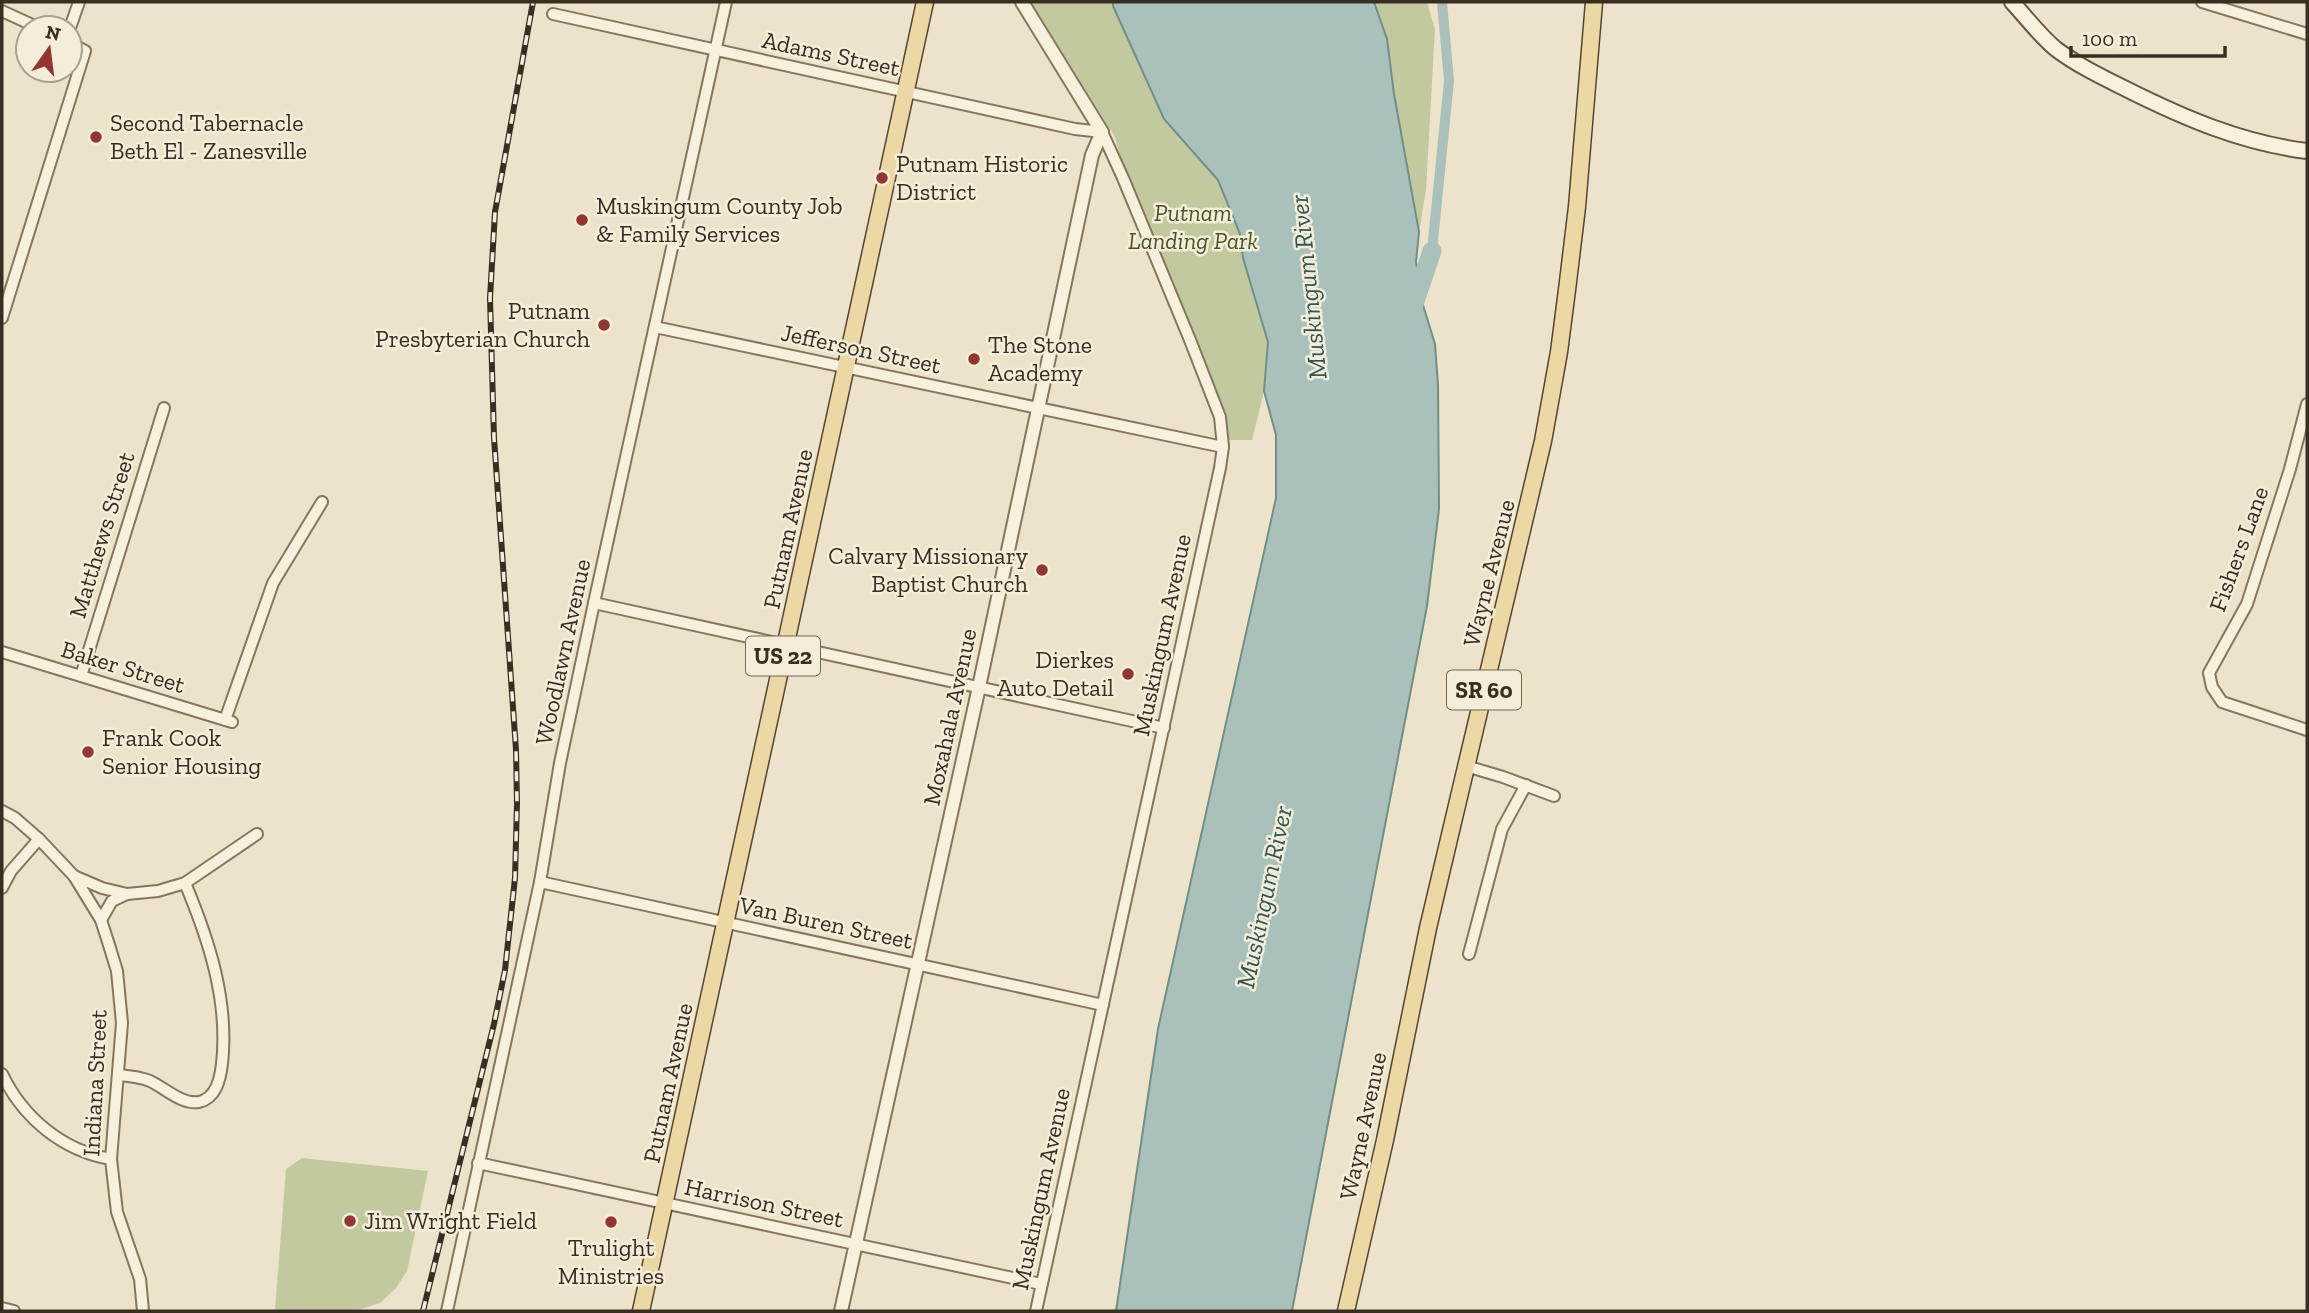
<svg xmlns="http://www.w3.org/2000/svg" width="2309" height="1313" font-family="'Zilla Slab',serif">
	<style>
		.green { fill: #c3c99e }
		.water { fill: #aac1bb; stroke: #718f88; stroke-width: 2 }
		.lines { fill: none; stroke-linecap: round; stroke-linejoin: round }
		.canal { stroke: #aac1bb; stroke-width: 10 }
		.river { stroke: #aac1bb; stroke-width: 19 }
		.minor-casing { stroke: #87765f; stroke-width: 14 }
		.tertiary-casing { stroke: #87765f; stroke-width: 16 }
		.secondary-casing { stroke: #695742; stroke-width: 18 }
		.primary-casing { stroke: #564433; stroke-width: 19 }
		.minor { stroke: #f7f0dd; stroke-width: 10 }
		.tertiary { stroke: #f7f0dd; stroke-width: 12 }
		.secondary { stroke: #f7f0dd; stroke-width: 14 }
		.primary { stroke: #ebd8a5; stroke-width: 16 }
		.rail-casing { stroke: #392e22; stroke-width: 6 }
		.rail { stroke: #f4edd9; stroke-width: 3.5; stroke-dasharray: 10; stroke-linecap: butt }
		.poi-dot { fill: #923634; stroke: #f4edd9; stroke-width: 2.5 }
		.labels { text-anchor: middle; stroke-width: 5; stroke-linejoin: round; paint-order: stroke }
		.shield { fill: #f4edd9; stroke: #716759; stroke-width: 2 }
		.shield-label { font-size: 23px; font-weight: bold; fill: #392e22 }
		.street-label { font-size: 24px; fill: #392e22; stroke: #f4edd9 }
		.poi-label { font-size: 24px; fill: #392e22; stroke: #f4edd9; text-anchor: start }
		.park-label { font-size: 24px; font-style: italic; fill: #48542a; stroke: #f4edd9 }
		.water-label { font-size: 26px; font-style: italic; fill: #325756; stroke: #f4edd9 }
	</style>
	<rect width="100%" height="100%" fill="#ece3ca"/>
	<g class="green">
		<polygon points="1031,2 1113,2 1113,6 1164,119 1218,180 1240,234 1243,258 1268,342 1264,391 1252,440 1228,440 1222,408 1121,161 1115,137"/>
		<polygon points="1374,2 1427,2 1435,29 1426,190 1419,232 1394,94 1387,39"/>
		<polygon points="302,1158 428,1171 407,1271 396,1288 380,1303 358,1310 275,1310 286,1169"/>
	</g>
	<polygon class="water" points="1113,2 1374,2 1387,39 1394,94 1419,232 1416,262 1423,305 1435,344 1438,385 1439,509 1427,606 1292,1311 1116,1311 1158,1029 1276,498 1276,435 1264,391 1268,342 1243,258 1240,234 1218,180 1164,119 1113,6"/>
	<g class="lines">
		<polyline class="canal" points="1432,251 1449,81 1442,2"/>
		<polyline class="river" points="1412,310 1432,251"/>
		<g class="minor-casing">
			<g id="minor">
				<polyline points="2202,2 2307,34"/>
				<polyline points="2,11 39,28"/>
				<polyline points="553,14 1075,129 1102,132 1123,178 1190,340 1220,417 1223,447 1220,468 1036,1311"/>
				<polyline points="70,28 79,2"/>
				<polyline points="2,318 85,51 70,43"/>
				<polyline points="655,327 1223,447"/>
				<polyline points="2307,404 2290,469 2247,604 2209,673 2212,687 2222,702 2307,730"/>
				<polyline points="594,603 1164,728"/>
				<polyline points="2,652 232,722"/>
				<polyline points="81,676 164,408"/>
				<polyline points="225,720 273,583 322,502"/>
				<polyline points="1466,766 1503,777 1554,796"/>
				<polyline points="2,811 15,818 39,839 74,876 101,920 109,945 117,971 122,1023 111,1159 117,1212 140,1279 143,1311"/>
				<polyline points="74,876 102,888 127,894"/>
				<polyline points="540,882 1103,1005"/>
				<polyline points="2,888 11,871 39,839"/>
				<polyline points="101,920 112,901 127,894 158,891 185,883 257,834"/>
				<polyline points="1469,954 1502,829 1526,785"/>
				<path d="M2,1074c21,44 61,77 109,85"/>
				<path d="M119,1075c11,1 21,2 31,6 15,7 32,24 49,21 17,-4 21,-22 23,-38 7,-63 -13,-124 -37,-181"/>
				<polyline points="478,1163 1041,1284"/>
				<polyline points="2,1308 14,1311"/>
				<polyline points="447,1311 540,882 560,763 594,603 726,2"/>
			</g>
		</g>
		<g class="tertiary-casing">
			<polyline id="tertiary" points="841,1311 979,687 1092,155 1102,132 1022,2"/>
		</g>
		<g class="secondary-casing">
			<path id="secondary" d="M2012,2c14,15 28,34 44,47 21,16 46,28 70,40 58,29 116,54 181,62"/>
		</g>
		<g class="primary-casing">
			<g id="primary">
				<polyline points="641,1311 925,2"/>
				<polyline points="1346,1311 1385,1140 1428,928 1543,441 1559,352 1567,290 1577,207 1594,2"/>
			</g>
		</g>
		<use href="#minor" class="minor"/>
		<use href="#tertiary" class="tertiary"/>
		<use href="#secondary" class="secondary"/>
		<use href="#primary" class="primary"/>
		<g class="rail-casing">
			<polyline id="rail" points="423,1311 494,1024 505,970 515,878 517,803 516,750 494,438 490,298 495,212 533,2"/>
		</g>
		<use href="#rail" class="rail"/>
	</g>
	<g class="poi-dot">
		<circle cx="96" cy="137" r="7"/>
		<circle cx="882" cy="178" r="7"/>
		<circle cx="582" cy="220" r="7"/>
		<circle cx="604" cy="325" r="7"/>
		<circle cx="974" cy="359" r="7"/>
		<circle cx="1042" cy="570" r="7"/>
		<circle cx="1128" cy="674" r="7"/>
		<circle cx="88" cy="752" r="7"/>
		<circle cx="350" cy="1221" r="7"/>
		<circle cx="611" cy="1222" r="7"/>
	</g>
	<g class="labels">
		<g class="shield">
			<rect x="746" y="636.5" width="74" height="39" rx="5"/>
			<rect x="1447" y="670.5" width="74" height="39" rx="5"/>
		</g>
		<g class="shield-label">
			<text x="783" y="664">US 22</text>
			<text x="1484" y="698">SR 60</text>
		</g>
		<g class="street-label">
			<text transform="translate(831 54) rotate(12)" y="8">Adams Street</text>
			<text transform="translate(861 349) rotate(12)" y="8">Jefferson Street</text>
			<text transform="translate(788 529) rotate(-78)" y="8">Putnam Avenue</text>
			<text transform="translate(102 535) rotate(-73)" y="8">Matthews Street</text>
			<text transform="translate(2239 549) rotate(-70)" y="8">Fishers Lane</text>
			<text transform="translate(1489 573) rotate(-76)" y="8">Wayne Avenue</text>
			<text transform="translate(1162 635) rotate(-78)" y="8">Muskingum Avenue</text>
			<text transform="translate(563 652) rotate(-78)" y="8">Woodlawn Avenue</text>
			<text transform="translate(123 667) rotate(17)" y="8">Baker Street</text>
			<text transform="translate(950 717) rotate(-78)" y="8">Moxahala Avenue</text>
			<text transform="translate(826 923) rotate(12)" y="8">Van Buren Street</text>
			<text transform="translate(95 1083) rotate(-87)" y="8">Indiana Street</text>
			<text transform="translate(668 1083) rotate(-78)" y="8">Putnam Avenue</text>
			<text transform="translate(1363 1126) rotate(-78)" y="8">Wayne Avenue</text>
			<text transform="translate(1041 1189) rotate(-78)" y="8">Muskingum Avenue</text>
			<text transform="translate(764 1203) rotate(12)" y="8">Harrison Street</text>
		</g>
		<g class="poi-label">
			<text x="110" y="131">Second Tabernacle<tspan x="110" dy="28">Beth El - Zanesville</tspan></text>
			<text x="896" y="172">Putnam Historic<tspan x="896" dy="28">District</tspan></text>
			<text x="596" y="214">Muskingum County Job<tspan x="596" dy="28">&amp; Family Services</tspan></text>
			<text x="590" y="319" text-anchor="end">Putnam<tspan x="590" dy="28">Presbyterian Church</tspan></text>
			<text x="988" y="353">The Stone<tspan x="988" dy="28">Academy</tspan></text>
			<text x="1028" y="564" text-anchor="end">Calvary Missionary<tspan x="1028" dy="28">Baptist Church</tspan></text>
			<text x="1114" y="668" text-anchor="end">Dierkes<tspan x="1114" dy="28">Auto Detail</tspan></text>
			<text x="102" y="746">Frank Cook<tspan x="102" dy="28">Senior Housing</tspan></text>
			<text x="364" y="1229">Jim Wright Field</text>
			<text x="611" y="1256" text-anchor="middle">Trulight<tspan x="611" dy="28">Ministries</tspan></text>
		</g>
		<g class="park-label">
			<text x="1193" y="221">Putnam<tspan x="1193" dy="28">Landing Park</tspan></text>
		</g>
		<g class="water-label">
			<text transform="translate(1308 287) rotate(-96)" y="9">Muskingum River</text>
			<text transform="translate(1264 897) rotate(-78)" y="9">Muskingum River</text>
		</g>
	</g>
	<rect width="2309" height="1313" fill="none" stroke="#392e22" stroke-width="7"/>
	<g transform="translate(49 49) rotate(14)"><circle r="33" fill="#f4edd9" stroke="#a9a190" stroke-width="2"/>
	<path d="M0-5L12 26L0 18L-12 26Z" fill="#923634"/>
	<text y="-10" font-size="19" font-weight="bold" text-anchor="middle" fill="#392e22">N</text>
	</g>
	<path d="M2071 46v10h154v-10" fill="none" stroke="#392e22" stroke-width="3.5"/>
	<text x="2082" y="46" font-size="21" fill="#392e22" stroke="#f4edd9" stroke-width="5" paint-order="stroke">100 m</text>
</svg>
